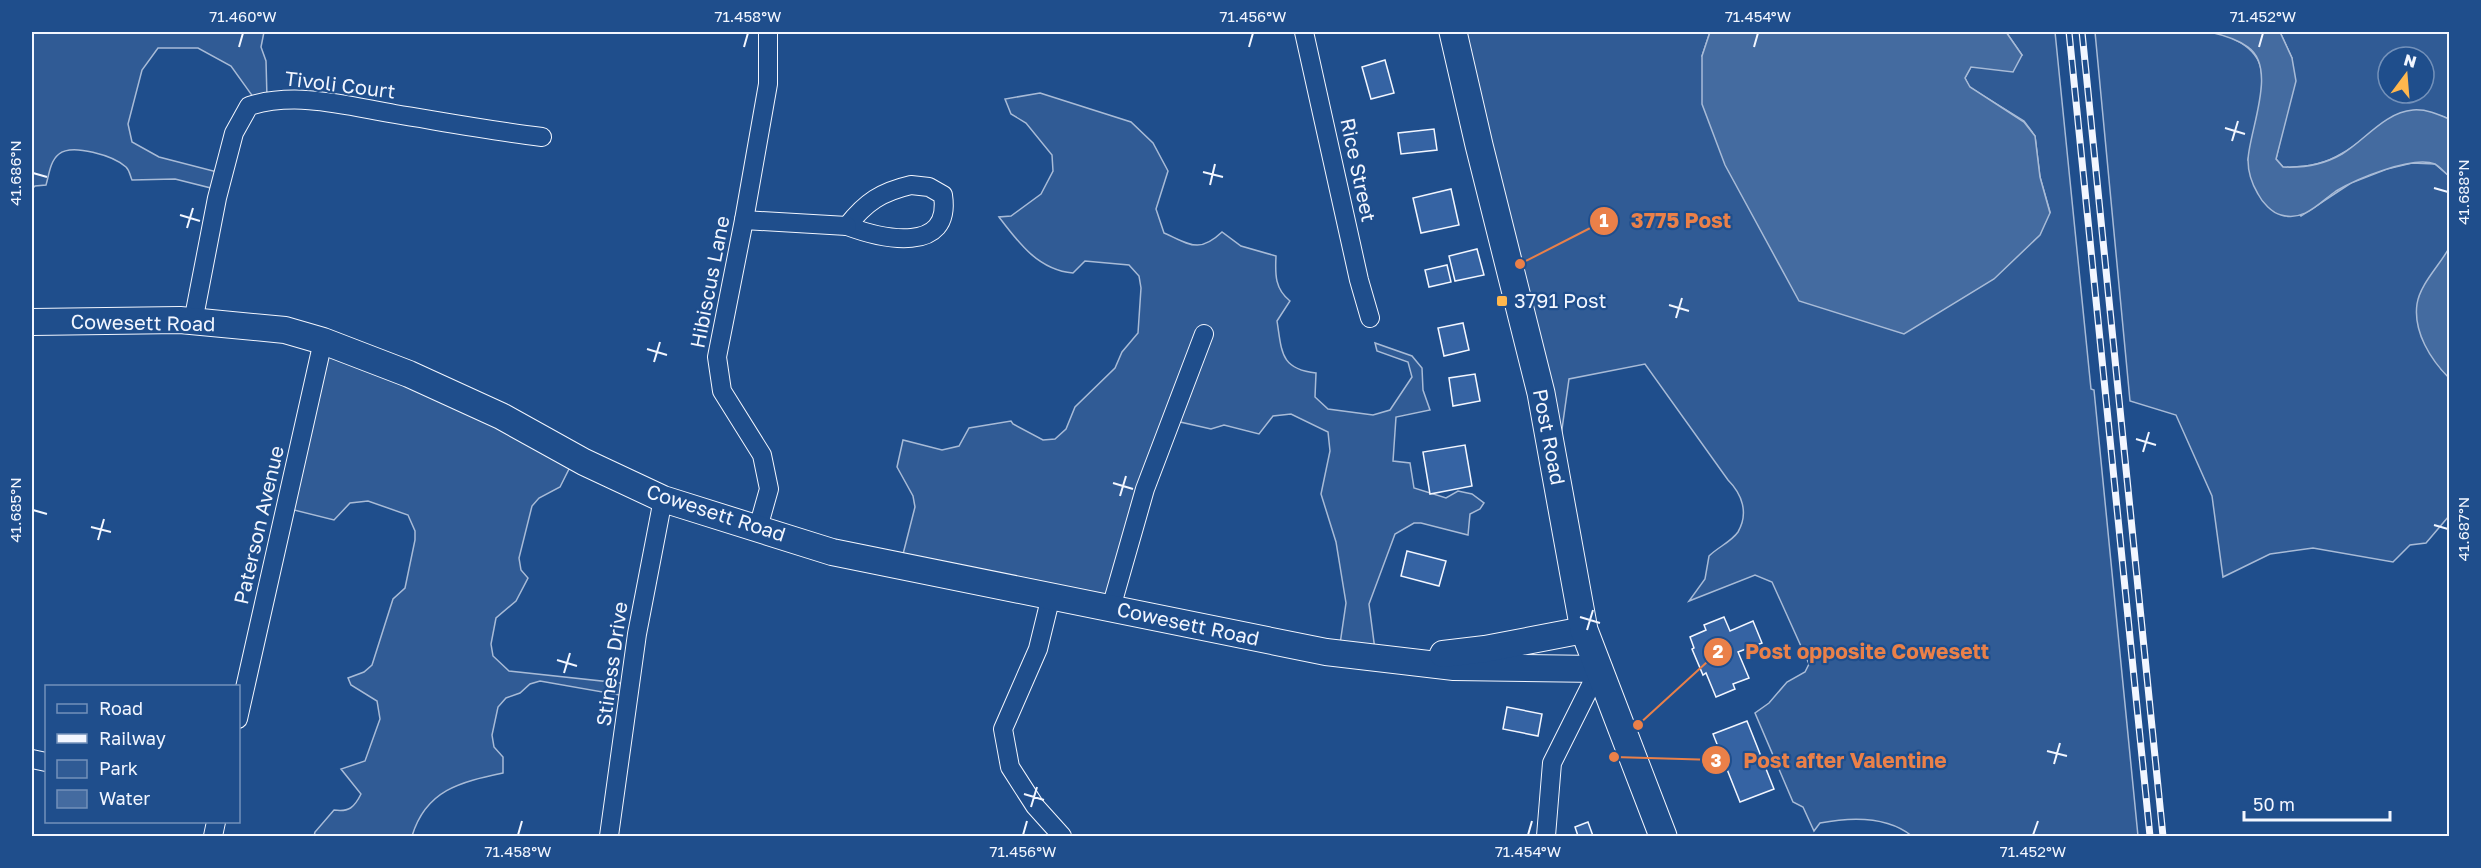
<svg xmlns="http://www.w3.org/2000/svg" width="2481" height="868" font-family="'Golos Text',sans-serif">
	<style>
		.green { fill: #305b95; stroke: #a8bbd7; stroke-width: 1.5; fill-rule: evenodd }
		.water { fill: #446ba0; stroke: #a8bbd7; stroke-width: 1.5 }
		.building { fill: #3563a3; stroke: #f2f6ff; stroke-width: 1.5 }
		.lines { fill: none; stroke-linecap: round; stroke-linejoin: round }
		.street-casing { stroke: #f2f6ff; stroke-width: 20 }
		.secondary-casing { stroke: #f2f6ff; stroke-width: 28 }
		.primary-casing { stroke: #f2f6ff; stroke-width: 29 }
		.street { stroke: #1f4e8c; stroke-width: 18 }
		.secondary { stroke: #1f4e8c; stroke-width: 26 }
		.primary { stroke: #1f4e8c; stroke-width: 27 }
		.rail-casing { stroke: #f2f6ff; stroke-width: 7 }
		.rail { stroke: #1f4e8c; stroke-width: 4.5; stroke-dasharray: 14; stroke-linecap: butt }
		.ticks { fill: none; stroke: #f2f6ff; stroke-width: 2 }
		.poi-dot { fill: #ffb74d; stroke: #1f4e8c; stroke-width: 2 }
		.labels { text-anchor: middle; stroke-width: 4.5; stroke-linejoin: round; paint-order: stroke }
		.street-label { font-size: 20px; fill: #f2f6ff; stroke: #1f4e8c }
		.poi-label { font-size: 20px; fill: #f2f6ff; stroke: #1f4e8c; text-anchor: start }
		.leader { fill: none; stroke: #ea8049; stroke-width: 2 }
		.callout-dot { fill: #ea8049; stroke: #1f4e8c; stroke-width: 2 }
		.mark-label { font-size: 18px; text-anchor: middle; font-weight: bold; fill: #fff }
		.callout-label { font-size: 21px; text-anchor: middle; font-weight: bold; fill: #ea8049; stroke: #1f4e8c; stroke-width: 4.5; stroke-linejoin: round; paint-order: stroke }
		.neatline { fill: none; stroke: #f2f6ff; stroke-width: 2 }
		.ticks-label { font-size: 15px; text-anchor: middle; fill: #f2f6ff }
	</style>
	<rect width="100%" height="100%" fill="#1f4e8c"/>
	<g class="green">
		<path d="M32,32h232l-3,15 5,14 1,37 -11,3 -25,-35 -33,-18h-40l-16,22 -14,54 4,18 27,15 62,16 -6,16 -40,-10 -43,1c-2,-4 -2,-9 -6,-13 -12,-11 -54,-24 -67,-13 -9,7 -10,21 -13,31l-11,1 -3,3z"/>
		<path d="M1456,32h254l-8,24 348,156 -10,-35 -5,-41 -11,-15 -55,-34 -4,-9 6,-11 51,-12 -16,-23h49l36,357 3,1 44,446h-226c-25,-20 -61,-19 -92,-13l-6,8 -11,-24 -10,-5 -38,-89 14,-10 18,-21 18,-10 4,-8 -37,-82 -17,-7 -66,26 16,-22 4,-23c9,-9 22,-14 29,-24 11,-19 4,-38 -10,-52l-83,-116 -76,15 -13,93z"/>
		<path d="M2095,32c35,0 80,-4 114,0 21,2 48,15 52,37 4,29 -7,63 -13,91l53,56 50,-33 36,-14 25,-6 23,1 14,12v72l-6,13 -2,108 9,9 -1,138 -23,27 -16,2 -17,17 -80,-14 -43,6 -47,23 -11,-81 -36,-81 -46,-14z"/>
		<path d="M2280,32h169v87c-52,-22 -68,12 -108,35 -18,11 -37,14 -58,13l-7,-8 8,-36 8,-65zM2388,57h36v36h-36z"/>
		<path d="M1040,93l91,29 22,21 15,28 -12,38 8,24c25,11 35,21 58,-1l19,14 35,10c-1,19 -1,33 14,45l-13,20c5,31 3,48 39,52l-1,24 13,12 45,6 17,-5 22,-33 -4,-15 -31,-11 -2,-8 37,13 10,12 1,22 7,20 -34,7 -3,44 17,2 4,25 32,10 12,-7 14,3 12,9 -4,6 -10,5 -2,21 -47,-12h-7l-19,11 -26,70 6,46 -36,1 7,-48 -10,-61 -15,-48 9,-43 -2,-19 -37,-18 -18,2 -14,18 -35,-9 -13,4 -40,-9 -62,182 -208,-40 14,-55 -2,-11 -16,-29 6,-27 39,10 17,-4 10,-18 42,-7 2,3 30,16 12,-1 11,-10 9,-22 40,-39 7,-16 16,-19 3,-45 -2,-12 -10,-11 -44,-4 -12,12c-35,-3 -55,-31 -74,-56l12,-1 30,-22 12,-23 -1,-16 -26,-32 -15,-9 -6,-15z"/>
		<path d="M322,343l252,116 -14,28 -21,11 -7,8 -13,52 2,12 7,8 -12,23 -20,17 -5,26 2,12 16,15 120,13 -4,12 -85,-15 -10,3 -10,9 -14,5 -8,9 -6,28 2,12 9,10v16c-43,9 -77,17 -91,63h-98l1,-4 19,-22c15,2 20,-2 27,-16l-20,-25 24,-8 15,-42 -3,-18 -26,-16 -3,-7 16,-6 8,-7 21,-66 12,-11 10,-48v-9l-7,-16 -40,-14 -18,2 -16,17 -48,-12z"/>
	</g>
	<g class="water">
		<polygon points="1710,32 2006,32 2022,55 2013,72 1971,67 1965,78 1970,87 2024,122 2035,136 2040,177 2050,213 2040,235 1994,279 1904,334 1799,301 1725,165 1702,104 1702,56"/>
		<path d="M2210,32h70l12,26 4,23 -20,78 7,8c21,1 40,-2 59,-13 22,-13 43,-42 71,-44 13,-1 25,4 36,9v57c-4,-3 -9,-9 -14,-12 -22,-9 -79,15 -99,27 -17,12 -32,31 -55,24 -9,-2 -19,-13 -23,-21 -6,-10 -10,-22 -10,-34 1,-29 30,-92 0,-113 -11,-8 -25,-12 -38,-15z"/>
		<path d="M2449,248v130c-18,-18 -36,-46 -32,-74 3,-20 23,-39 32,-56z"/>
	</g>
	<g class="building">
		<polygon points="1385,60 1394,93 1371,99 1362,67"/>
		<polygon points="1434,129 1437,150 1401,154 1398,133"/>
		<polygon points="1451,189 1459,225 1421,233 1413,198"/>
		<polygon points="1477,249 1484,275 1455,281 1449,256"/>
		<polygon points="1447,265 1451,282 1429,287 1425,270"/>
		<polygon points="1463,323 1469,350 1444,356 1438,328"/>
		<polygon points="1475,374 1480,401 1453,406 1449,378"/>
		<polygon points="1465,445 1472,486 1430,494 1423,452"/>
		<polygon points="1407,551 1446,561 1439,586 1401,576"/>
		<polygon points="1724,617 1730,631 1753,621 1762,643 1738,652 1749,678 1733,684 1735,689 1716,697 1706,673 1703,675 1692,649 1694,648 1690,637 1706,630 1704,625"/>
		<polygon points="1507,707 1542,714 1538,736 1503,729"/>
		<polygon points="1747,721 1774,789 1740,802 1713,734"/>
		<polygon points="1588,822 1593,836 1578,836 1575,827"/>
	</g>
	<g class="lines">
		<g class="street-casing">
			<g id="street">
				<polyline points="1304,32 1359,280 1370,318"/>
				<path d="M911,185l18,2 14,8c9,60 -61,44 -96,31 19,-24 34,-34 64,-41z"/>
				<polyline points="744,220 847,226"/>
				<path d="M193,322l24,-124 17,-65 15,-27c48,-15 99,0 146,8 49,8 97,17 147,23"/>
				<polyline points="758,528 769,489 762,455 722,391 717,357 744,220 768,84 768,32"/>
				<polyline points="1051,596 1038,649 1003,729 1010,767 1035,806 1062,836"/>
				<polyline points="1111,608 1145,489 1204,334"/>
				<polyline points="238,719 323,341"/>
				<polyline points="32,759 46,762"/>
				<polyline points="213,836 216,822"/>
				<polyline points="609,836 637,634 663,499"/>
				<polyline points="1546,836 1552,763 1599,669"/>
			</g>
		</g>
		<g class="secondary-casing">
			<g id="secondary">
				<polyline points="32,322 180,320 285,330 323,341 409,374 501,416 584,462 663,499 832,552 1326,652 1454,667 1599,669"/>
				<polyline points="1443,654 1485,649 1584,630"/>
			</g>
		</g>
		<g class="primary-casing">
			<polyline id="primary" points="1453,32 1479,145 1541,393 1584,630 1663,836"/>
		</g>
		<use href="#street" class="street"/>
		<use href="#secondary" class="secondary"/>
		<use href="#primary" class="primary"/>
		<g class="rail-casing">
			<g id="rail">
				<polyline points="2069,32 2150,836"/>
				<polyline points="2082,32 2163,836"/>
			</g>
		</g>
		<use href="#rail" class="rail"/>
	</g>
	<path class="ticks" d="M239,47l4,-14M744,47l4,-14M1249,47l4,-14M1754,47l4,-14M2259,47l4,-14M2225,128l20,6M2232,141l6,-20M1203,172l20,5M33,173l14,4M1210,185l5,-21M2434,188l14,4M180,215l20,6M187,228l6,-20M1669,305l20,6M1676,318l6,-20M647,349l20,6M654,362l6,-20M2136,439l20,6M2143,452l6,-20M1113,483l20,6M1120,496l6,-20M33,510l14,4M2434,525l14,4M91,527l20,5M98,540l6,-21M1580,617l20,6M1587,630l6,-20M557,660l20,6M564,673l6,-20M2047,751l20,5M2054,764l6,-21M1024,794l20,6M1031,807l6,-20M518,835l4,-14M1023,835l4,-14M1528,835l4,-14M2033,835l5,-14"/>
	<rect class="poi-dot" x="1496" y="295" width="12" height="12" rx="3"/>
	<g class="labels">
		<g class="street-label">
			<text transform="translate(340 85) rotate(7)" y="7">Tivoli Court</text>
			<text transform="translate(1358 170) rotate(78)" y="7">Rice Street</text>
			<text transform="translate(710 282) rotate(-79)" y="7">Hibiscus Lane</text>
			<text transform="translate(143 323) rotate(1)" y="7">Cowesett Road</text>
			<text transform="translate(1549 437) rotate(79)" y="7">Post Road</text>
			<text transform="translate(716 513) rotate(18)" y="7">Cowesett Road</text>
			<text transform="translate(259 525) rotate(-77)" y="7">Paterson Avenue</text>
			<text transform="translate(1188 624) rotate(12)" y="7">Cowesett Road</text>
			<text transform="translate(612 664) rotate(-82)" y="7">Stiness Drive</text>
		</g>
		<g class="poi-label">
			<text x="1514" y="308">3791 Post</text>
		</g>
	</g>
	<path class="leader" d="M1520 264L1604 221M1638 725L1718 652M1614 757L1716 760"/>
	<g class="callout-dot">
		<circle cx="1520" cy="264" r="6"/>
		<circle cx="1638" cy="725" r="6"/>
		<circle cx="1614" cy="757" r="6"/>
		<circle cx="1604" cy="221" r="15"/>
		<circle cx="1718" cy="652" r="15"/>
		<circle cx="1716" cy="760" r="15"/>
	</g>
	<g class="mark-label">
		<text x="1604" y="227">1</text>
		<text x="1718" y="658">2</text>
		<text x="1716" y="767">3</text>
	</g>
	<g class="callout-label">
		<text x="1681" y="228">3775 Post</text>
		<text x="1867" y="659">Post opposite Cowesett</text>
		<text x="1845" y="768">Post after Valentine</text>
	</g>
	<rect width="2481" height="868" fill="none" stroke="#1f4e8c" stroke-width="66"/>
	<rect x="45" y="685" width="195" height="138" fill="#1f4e8c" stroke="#7391ba" stroke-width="1.5"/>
	<rect x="57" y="704" width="30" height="9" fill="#1f4e8c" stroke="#7391ba" stroke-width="1.5"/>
	<text x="99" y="715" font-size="18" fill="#f2f6ff">Road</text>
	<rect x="57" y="734" width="30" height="9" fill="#f2f6ff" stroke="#7391ba" stroke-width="1.5"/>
	<text x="99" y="745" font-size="18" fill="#f2f6ff">Railway</text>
	<rect x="57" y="760" width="30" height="18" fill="#305b95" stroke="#7391ba" stroke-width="1.5"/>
	<text x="99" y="775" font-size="18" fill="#f2f6ff">Park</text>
	<rect x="57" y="790" width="30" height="18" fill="#446ba0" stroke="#7391ba" stroke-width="1.5"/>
	<text x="99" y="805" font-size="18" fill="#f2f6ff">Water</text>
	<g transform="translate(2406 75) rotate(16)"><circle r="28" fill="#1f4e8c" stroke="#7391ba" stroke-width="1.5"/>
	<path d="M0-4.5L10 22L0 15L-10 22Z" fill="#ffb74d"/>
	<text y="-9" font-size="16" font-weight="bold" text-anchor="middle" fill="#f2f6ff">N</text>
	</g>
	<path d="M2244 811v9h146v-9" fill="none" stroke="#f2f6ff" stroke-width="3"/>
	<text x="2253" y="811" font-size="18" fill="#f2f6ff" stroke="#1f4e8c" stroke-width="4.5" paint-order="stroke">50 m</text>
	<rect x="33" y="33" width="2415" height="802" class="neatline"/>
	<g class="ticks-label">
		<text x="243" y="22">71.460°W</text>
		<text x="748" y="22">71.458°W</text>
		<text x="1253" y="22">71.456°W</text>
		<text x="1758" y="22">71.454°W</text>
		<text x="2263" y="22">71.452°W</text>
		<text transform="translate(16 173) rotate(-90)" y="5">41.686°N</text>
		<text transform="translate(2464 192) rotate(-90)" y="5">41.688°N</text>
		<text transform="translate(16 510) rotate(-90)" y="5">41.685°N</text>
		<text transform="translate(2464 529) rotate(-90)" y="5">41.687°N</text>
		<text x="518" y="857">71.458°W</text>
		<text x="1023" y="857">71.456°W</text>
		<text x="1528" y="857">71.454°W</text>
		<text x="2033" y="857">71.452°W</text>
	</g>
</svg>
